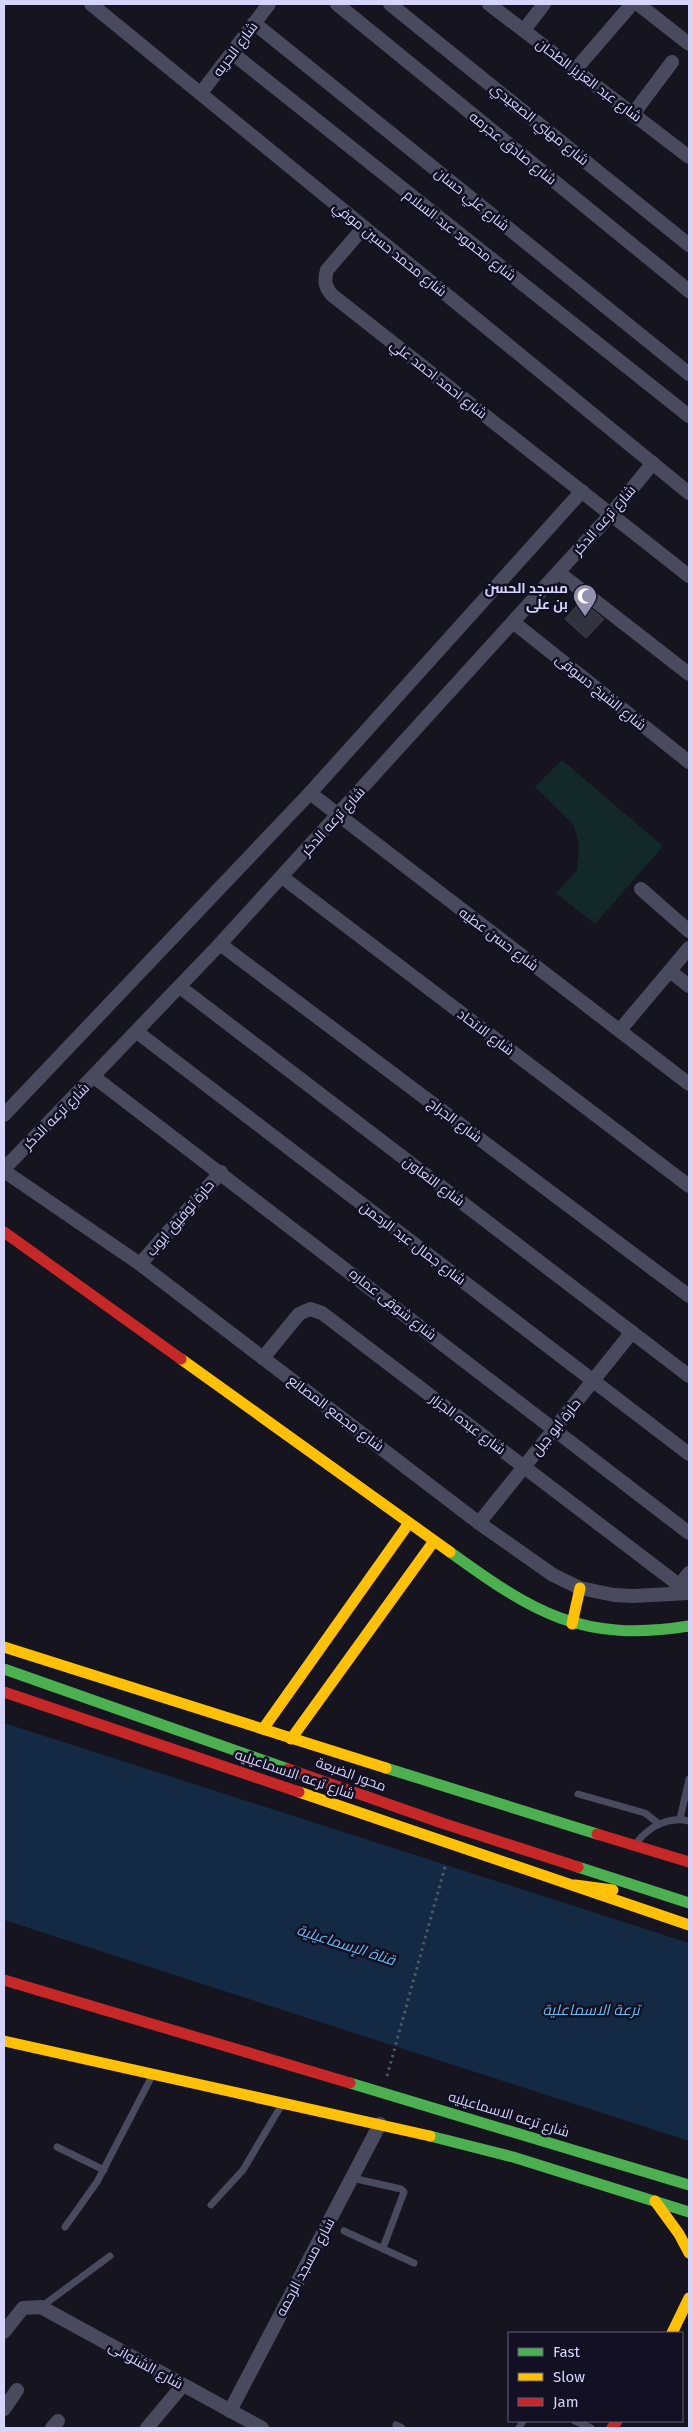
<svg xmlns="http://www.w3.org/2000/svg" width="693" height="2432" font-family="'Fira Sans',Cairo,sans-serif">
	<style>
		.green { fill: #132828 }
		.water { fill: #142944 }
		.building { fill: #333240; stroke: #424051 }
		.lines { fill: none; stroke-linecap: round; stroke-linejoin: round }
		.path { stroke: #4c5a65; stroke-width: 3; stroke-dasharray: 2.5 4; stroke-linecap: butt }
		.lane { stroke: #4a4a5e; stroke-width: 7 }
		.street { stroke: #4a4a5e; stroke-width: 14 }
		.fast { stroke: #4caf50; stroke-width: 11 }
		.slow { stroke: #ffc107; stroke-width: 11 }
		.jam { stroke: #c62828; stroke-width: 11 }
		.labels { text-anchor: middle; stroke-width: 5; stroke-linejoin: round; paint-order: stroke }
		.street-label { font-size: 14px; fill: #d6d4fb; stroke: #121022 }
		.poi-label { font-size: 14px; font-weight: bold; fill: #d6d4fb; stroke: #121022; text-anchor: end }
		.water-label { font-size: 15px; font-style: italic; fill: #6bbcf2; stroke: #121022 }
	</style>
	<rect width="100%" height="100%" fill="#16141e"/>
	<polygon class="green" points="562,760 663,846 595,924 556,893 577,870 579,844 573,824 535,787"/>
	<polygon class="water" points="4,1723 689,1943 689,2141 4,1920"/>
	<polygon class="building" points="581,601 604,619 586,638 565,619"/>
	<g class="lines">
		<polyline class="path" points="387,2076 446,1863"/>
		<g class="lane">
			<polyline points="578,1794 645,1813 659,1824"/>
			<polyline points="680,1819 689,1779"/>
			<path d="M637,1842c13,-16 32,-26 52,-21"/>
			<polyline points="57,2147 104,2170"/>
			<polyline points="352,2178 401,2189 404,2192 383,2248"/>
			<polyline points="211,2205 243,2170 281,2106"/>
			<polyline points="65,2227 97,2182 152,2076"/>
			<polyline points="344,2231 414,2263"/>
			<polyline points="41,2307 110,2256"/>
			<polyline points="575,2421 591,2428"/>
			<polyline points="396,2425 402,2428"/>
			<polyline points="519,2428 523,2421"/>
		</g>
		<g class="street">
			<polyline points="91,4 689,493"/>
			<polyline points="337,4 689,291"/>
			<polyline points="390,4 689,245"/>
			<polyline points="489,4 689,157"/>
			<polyline points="638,4 689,44"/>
			<polyline points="254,23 689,374"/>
			<polyline points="524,30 544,4"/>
			<polyline points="232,53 689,416"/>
			<polyline points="575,70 632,4"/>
			<polyline points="201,93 269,4"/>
			<polyline points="633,114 672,62"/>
			<path d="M364,227l-37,43c-3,11 -2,17 5,25l357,281"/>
			<polyline points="558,572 689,674"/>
			<polyline points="513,622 689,762"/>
			<polyline points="310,793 689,1084"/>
			<polyline points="282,877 689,1186"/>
			<polyline points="641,889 689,931"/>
			<polyline points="220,944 689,1296"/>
			<polyline points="670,971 689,986"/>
			<polyline points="180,987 689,1376"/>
			<polyline points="620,1030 689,948"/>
			<polyline points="137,1032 689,1454"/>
			<polyline points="94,1077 689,1533"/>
			<polyline points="4,1115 310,793 582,491"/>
			<polyline points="4,1169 220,944 611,514 653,463"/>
			<polyline points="4,1171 140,1264 479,1523 553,1575 580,1588 614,1595 633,1596 689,1593"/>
			<polyline points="140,1264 221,1172"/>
			<polyline points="263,1358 299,1314 310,1309 322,1313 679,1585"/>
			<polyline points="479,1523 632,1332"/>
			<polyline points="674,1592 689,1573"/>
			<polyline points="4,2332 23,2308 41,2307 262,2428"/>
			<polyline points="4,2409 17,2390"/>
			<polyline points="230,2411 380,2124"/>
			<polyline points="52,2428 58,2421"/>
			<polyline points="147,2428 183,2385"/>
		</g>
		<g class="fast">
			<path d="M450,1552c84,61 132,91 239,74"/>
			<polyline points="4,1669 288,1769"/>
			<polyline points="386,1768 597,1834"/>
			<polyline points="578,1867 689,1903"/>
			<polyline points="350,2083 689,2185"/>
			<polyline points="430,2136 513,2157 689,2212"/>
		</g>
		<g class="slow">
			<polyline points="181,1359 450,1552"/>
			<polyline points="572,1624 580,1588"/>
			<polyline points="4,1647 386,1768"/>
			<polyline points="263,1729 409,1523"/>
			<polyline points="291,1739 434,1541"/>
			<polyline points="299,1792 689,1925"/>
			<polyline points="575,1885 613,1890"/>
			<polyline points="4,2041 430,2136"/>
			<polyline points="655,2201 679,2234 689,2253"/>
			<polyline points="672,2333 689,2298"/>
		</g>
		<g class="jam">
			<polyline points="4,1232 181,1359"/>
			<polyline points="4,1692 299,1792"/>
			<polyline points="288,1769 445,1824 578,1867"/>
			<polyline points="597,1834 689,1862"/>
			<polyline points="4,1980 350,2083"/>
			<polyline points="612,2428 617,2421"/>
		</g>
	</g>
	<defs>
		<g id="mosque-pin" transform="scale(1.25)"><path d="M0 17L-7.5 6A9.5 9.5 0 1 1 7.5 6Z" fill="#9391ae" stroke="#121022"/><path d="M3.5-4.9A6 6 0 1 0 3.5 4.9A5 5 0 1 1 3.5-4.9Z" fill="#fff"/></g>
	</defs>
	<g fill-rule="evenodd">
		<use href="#mosque-pin" x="585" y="596"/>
	</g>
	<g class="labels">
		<g class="street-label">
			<text transform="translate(235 49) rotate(-53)" y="5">شارع الحريه</text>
			<text transform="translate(589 80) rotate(37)" y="5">شارع عبد العزيز الطحان</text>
			<text transform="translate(540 124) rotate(39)" y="5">شارع مهني الصعيدي</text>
			<text transform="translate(513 148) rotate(39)" y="5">شارع صادق عجرمه</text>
			<text transform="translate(472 199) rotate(39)" y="5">شارع علي حسان</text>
			<text transform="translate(460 235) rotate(38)" y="5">شارع محمود عبد السلام</text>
			<text transform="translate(390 249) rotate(39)" y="5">شارع محمد حسين موفي</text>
			<text transform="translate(439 379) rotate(38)" y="5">شارع احمد احمد علي</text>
			<text transform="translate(604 520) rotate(-49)" y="5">شارع ترعه الدكر</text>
			<text transform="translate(601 692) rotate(39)" y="5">شارع الشيخ دسوقى</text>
			<text transform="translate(333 821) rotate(-48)" y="5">شارع ترعه الدكر</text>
			<text transform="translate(499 939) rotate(37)" y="5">شارع حسن عطيه</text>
			<text transform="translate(486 1032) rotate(37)" y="5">شارع الاتحاد</text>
			<text transform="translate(56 1116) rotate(-45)" y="5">شارع ترعه الدكر</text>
			<text transform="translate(455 1120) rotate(37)" y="5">شارع الجراج</text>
			<text transform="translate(434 1181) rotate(37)" y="5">شارع التعاون</text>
			<text transform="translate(180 1218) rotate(-49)" y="5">حارة توفيق ايوب</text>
			<text transform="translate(413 1243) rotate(37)" y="5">شارع جمال عبد الرحمن</text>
			<text transform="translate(393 1304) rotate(38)" y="5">شارع شوقى عماره</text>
			<text transform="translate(336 1413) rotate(37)" y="5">شارع مجمع المصانع</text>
			<text transform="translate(468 1424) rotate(37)" y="5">شارع عبده الجزار</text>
			<text transform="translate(556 1427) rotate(-51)" y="5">حارة ابو جبل</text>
			<text transform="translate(295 1774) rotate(19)" y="5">شارع ترعه الاسماعيليه</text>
			<text transform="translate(351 1774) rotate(20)" y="5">محور الضبعة</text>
			<text transform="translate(509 2114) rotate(17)" y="5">شارع ترعه الاسماعيليه</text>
			<text transform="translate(305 2267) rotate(-62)" y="5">شارع مسجد الرحمه</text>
			<text transform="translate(146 2365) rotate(29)" y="5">شارع الشنوانى</text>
		</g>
		<g class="poi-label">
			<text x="568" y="593">مسجد الحسن<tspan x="568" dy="16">بن على</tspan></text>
		</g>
		<g class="water-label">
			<text transform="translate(346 1945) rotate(18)" y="5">قناة الإسماعيلية</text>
			<text x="591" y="2015">ترعة الاسماعلية</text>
		</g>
	</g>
	<rect width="693" height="2432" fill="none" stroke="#d6d4fb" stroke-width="10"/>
	<rect x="508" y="2332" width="175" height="90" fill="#121022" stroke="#605e79"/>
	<rect x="518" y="2348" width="25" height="8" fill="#4caf50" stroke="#605e79"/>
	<text x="553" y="2357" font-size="15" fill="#d6d4fb">Fast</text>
	<rect x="518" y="2373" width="25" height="8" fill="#ffc107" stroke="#605e79"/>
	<text x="553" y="2382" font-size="15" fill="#d6d4fb">Slow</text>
	<rect x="518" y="2398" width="25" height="8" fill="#c62828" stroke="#605e79"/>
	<text x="553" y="2407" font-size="15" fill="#d6d4fb">Jam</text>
</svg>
